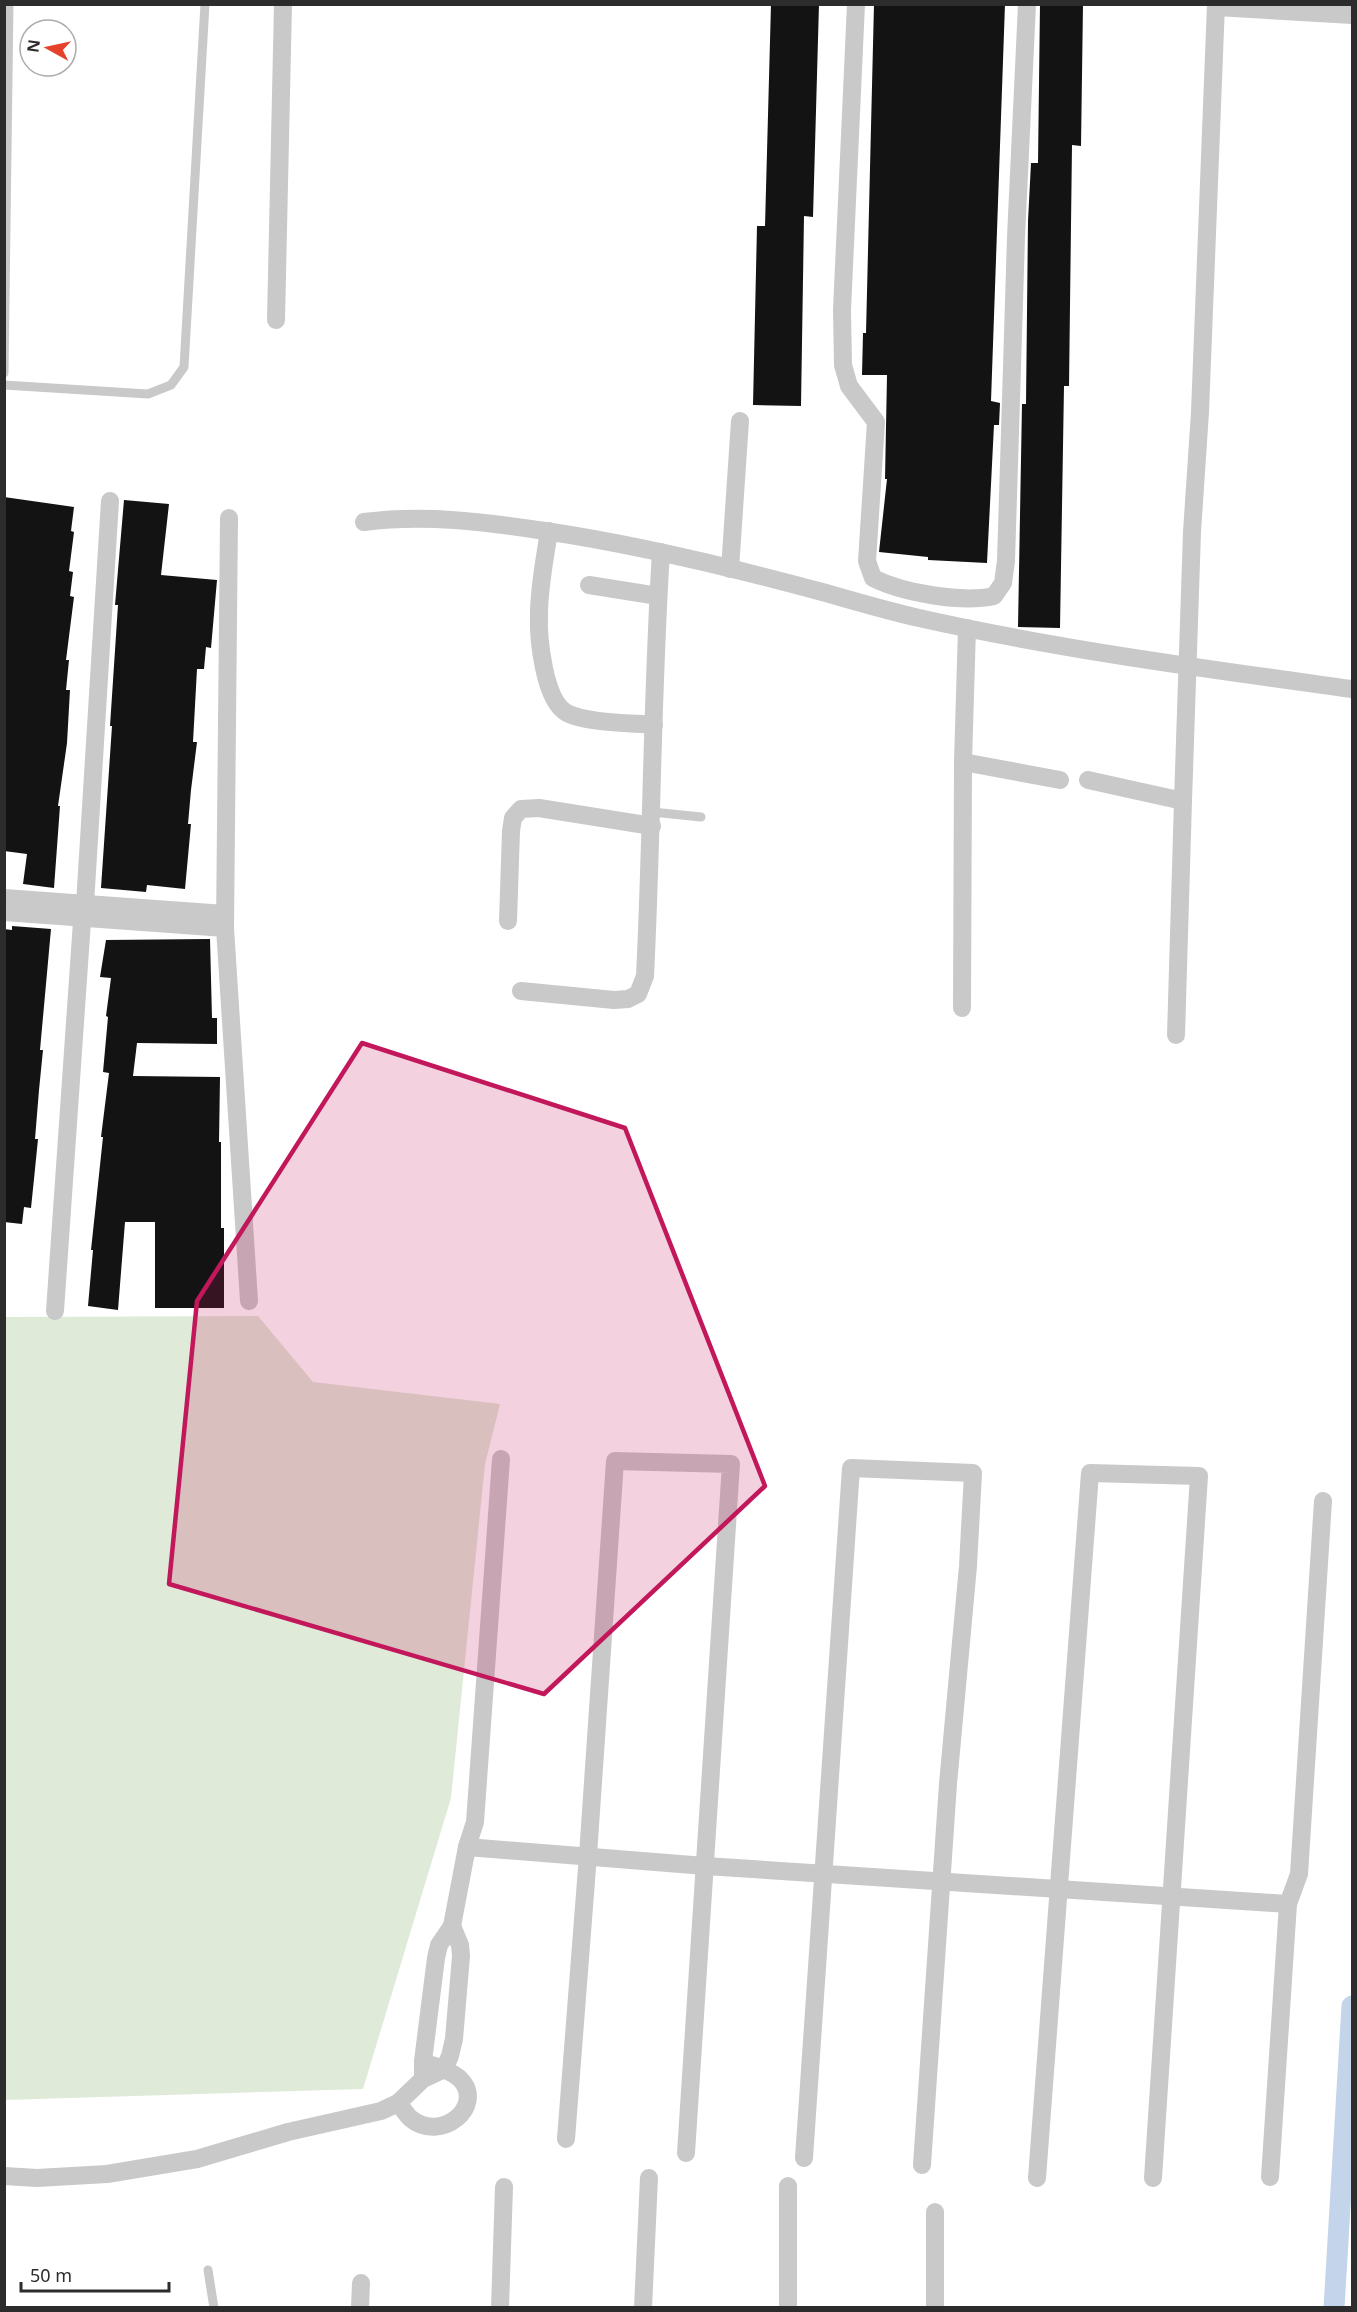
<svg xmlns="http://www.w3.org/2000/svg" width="1357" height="2312" font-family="'Noto Sans',sans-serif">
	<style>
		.green { fill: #dfead9 }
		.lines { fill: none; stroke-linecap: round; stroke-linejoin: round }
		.canal { stroke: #c4d4ea; stroke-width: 21 }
		.building { fill: #131313 }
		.lane { stroke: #c9c9c9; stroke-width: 9 }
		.street { stroke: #c9c9c9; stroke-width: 18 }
		.marked { fill: #c2185b; fill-opacity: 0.2; stroke: #c2185b; stroke-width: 4.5; stroke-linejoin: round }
	</style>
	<rect width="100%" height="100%" fill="#fff"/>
	<polygon class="green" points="258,1316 313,1382 500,1404 485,1464 451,1798 363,2089 5,2100 4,1317"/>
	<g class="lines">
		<polyline class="canal" points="1334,2308 1352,2006"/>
	</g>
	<g class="building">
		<polygon points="771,4 819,4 813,217 804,216 801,406 753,405 757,226 765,226"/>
		<polygon points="874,4 1005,4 991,401 1000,403 999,425 994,425 987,563 928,560 928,557 879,552 887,479 885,479 887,375 862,375 863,333 866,333"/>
		<polygon points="1040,4 1083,4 1081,146 1072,145 1069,386 1064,386 1060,628 1018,627 1022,404 1026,404 1028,221 1031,163 1038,163"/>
		<polygon points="4,497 74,507 71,531 74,532 69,571 73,572 70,596 74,597 66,660 69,660 66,690 70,690 67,743 58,806 60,806 54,888 23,884 27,854 4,851"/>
		<polygon points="124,500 169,504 161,575 217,580 211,648 206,647 204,669 197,669 193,742 197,742 191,790 188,824 191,824 185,889 147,885 146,892 101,888 112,726 110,726 118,605 115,605"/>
		<polygon points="12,926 51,929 40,1050 43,1050 39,1090 35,1139 38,1139 34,1179 31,1208 24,1207 22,1224 4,1222 4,929 12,930"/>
		<polygon points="210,939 212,1018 217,1018 217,1044 137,1043 133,1076 220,1077 219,1142 221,1142 221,1228 224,1228 224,1308 155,1308 155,1222 125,1222 118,1310 88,1306 93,1250 91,1250 103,1137 101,1137 109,1073 103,1072 108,1017 106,1016 111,978 100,977 106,940"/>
	</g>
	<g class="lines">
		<g class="lane">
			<polyline points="4,373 9,4"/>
			<polyline points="4,385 148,394 171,385 184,367 205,4"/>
			<polyline points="652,812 701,817"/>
			<polyline points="208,2270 214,2308"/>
		</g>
		<g class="street">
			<path d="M856,4l-14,306 1,55 6,21 27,36 -9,139 6,17c30,15 88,25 121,18l9,-13 3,-22 10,-324 11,-233"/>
			<polyline points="1216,7 1352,15"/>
			<polyline points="276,320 283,4"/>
			<polyline points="229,518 225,928 249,1301"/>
			<path d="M364,522c61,-8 121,0 181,9 95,14 189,37 281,62 31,9 62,18 93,25 143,32 288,51 433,71"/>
			<path d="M549,531c-4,27 -10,56 -10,83 -1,24 5,87 28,99 19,10 64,10 87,12"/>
			<polyline points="730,569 740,421"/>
			<polyline points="589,585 658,596"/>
			<polyline points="963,762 1060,780"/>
			<polyline points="1088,780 1183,801 1192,532 1200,412 1216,4"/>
			<polyline points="4,898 225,914"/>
			<polyline points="4,912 225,928"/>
			<polyline points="508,921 511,831 513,818 521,809 539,808 652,826"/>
			<path d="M521,991l93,9 14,-1 10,-5 7,-18c7,-141 7,-283 16,-424"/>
			<polyline points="962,1008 963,762 967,628"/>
			<polyline points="1176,1035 1183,801"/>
			<polyline points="55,1311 83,907 85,904 110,501"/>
			<polyline points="467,1847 475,1822 501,1459"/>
			<polyline points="452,1926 467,1847 705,1866 1288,1904 1299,1874 1323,1501"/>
			<path d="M398,2103c4,5 8,11 12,15 31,26 75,-12 51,-38 -6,-7 -20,-12 -29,-15"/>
			<polyline points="566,2139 588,1855 615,1461 731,1464 686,2153"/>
			<polyline points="804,2158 851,1468 973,1473 968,1566 948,1784 922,2165"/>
			<polyline points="4,2176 37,2178 107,2174 197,2159 288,2132 381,2111 398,2103 423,2079 444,2069 450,2056 454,2039 461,1956 460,1945 452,1926 439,1945 436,1958 423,2061 423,2079"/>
			<polyline points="1270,2177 1288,1904"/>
			<polyline points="1037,2178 1090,1473 1199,1476 1153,2178"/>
			<polyline points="360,2308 361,2283"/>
			<polyline points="500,2308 504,2187"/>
			<polyline points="643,2308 649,2178"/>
			<polyline points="788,2308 788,2186"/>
			<polyline points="935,2308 935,2212"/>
		</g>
	</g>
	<path class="marked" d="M362,1043l263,85 140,358 -221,208 -375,-110 28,-283z"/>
	<rect width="1357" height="2312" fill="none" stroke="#2c2c2c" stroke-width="12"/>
	<g transform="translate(48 48) rotate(278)"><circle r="28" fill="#ffffff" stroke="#ababab" stroke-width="1.5"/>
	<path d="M0-4.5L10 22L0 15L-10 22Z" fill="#e5422b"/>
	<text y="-9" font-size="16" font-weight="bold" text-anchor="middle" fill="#2c2c2c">N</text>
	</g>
	<path d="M21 2282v9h148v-9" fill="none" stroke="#2c2c2c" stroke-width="3"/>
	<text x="30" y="2282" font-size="18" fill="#2c2c2c" stroke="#ffffff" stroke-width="4.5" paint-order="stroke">50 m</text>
</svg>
